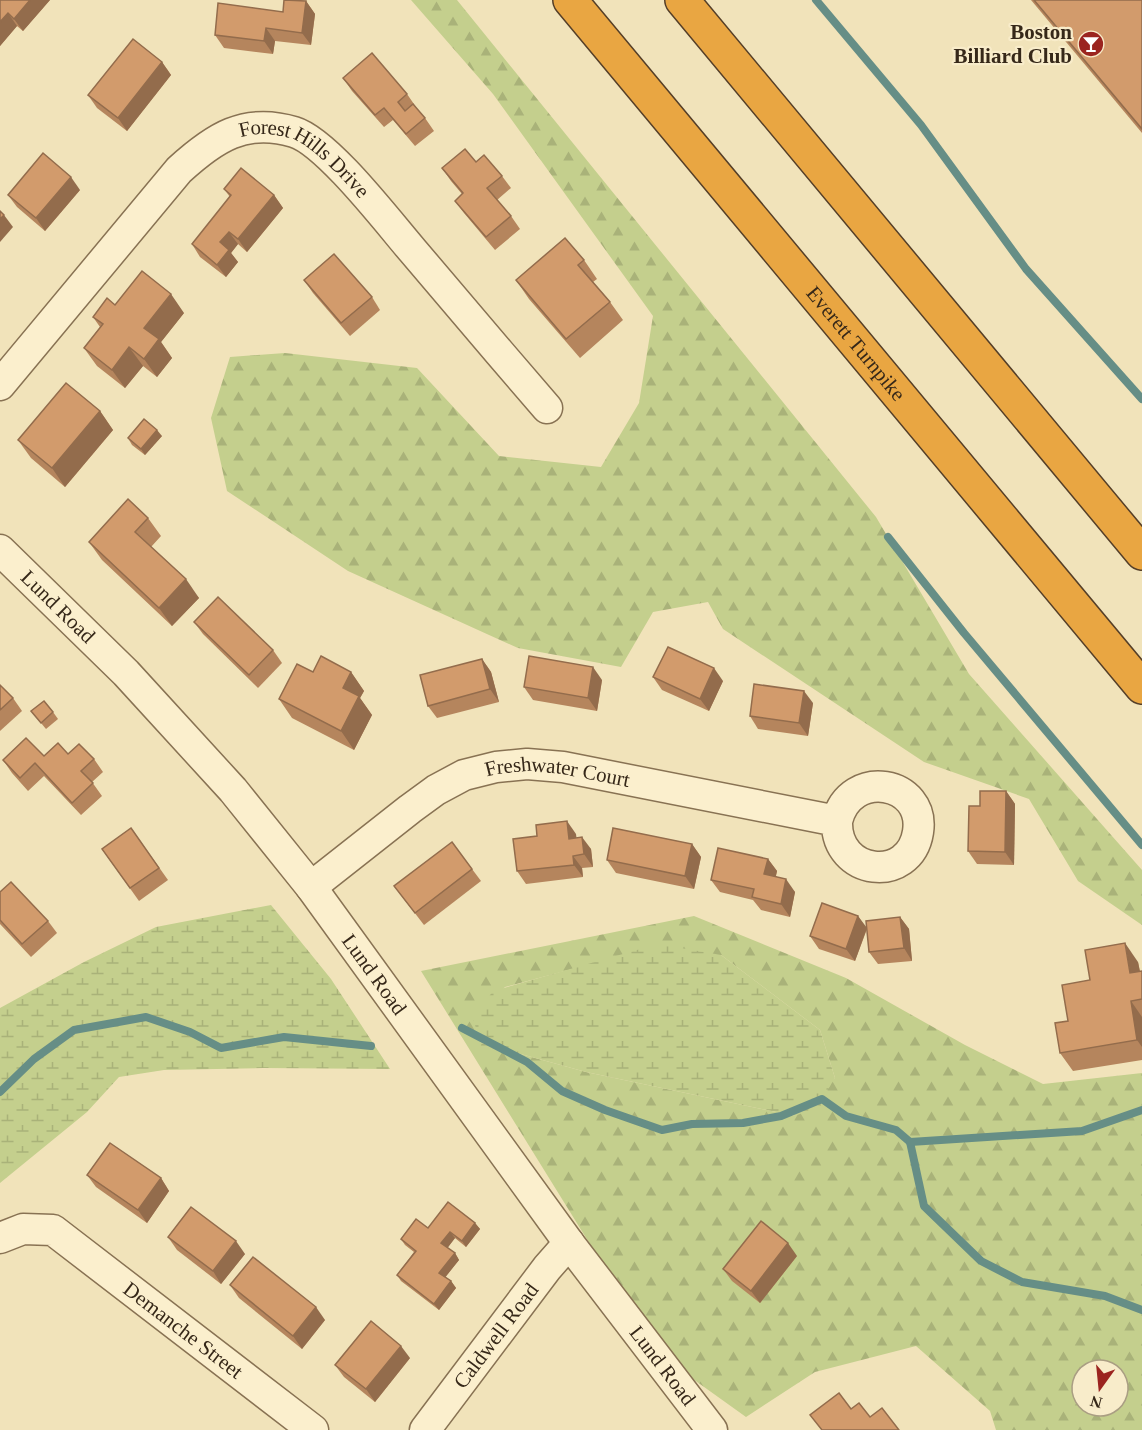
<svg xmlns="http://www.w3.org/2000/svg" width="1142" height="1430" font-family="Georgia,serif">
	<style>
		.forest { fill: url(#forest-firs); fill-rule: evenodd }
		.wetland { fill: url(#wetland-marsh) }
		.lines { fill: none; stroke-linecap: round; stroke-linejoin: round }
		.stream { stroke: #668e86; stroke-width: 8 }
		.minor-casing { stroke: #887253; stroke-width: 33 }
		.highway-casing { stroke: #553f28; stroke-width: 36 }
		.minor { stroke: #fbefcd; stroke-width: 30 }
		.highway { stroke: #e9a642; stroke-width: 33 }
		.wall { fill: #b5855d }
		.shaded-wall { fill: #936c4c }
		.building { fill: #d29b6c; stroke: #936c4c; stroke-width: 1.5 }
		.labels { text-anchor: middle; stroke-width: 4.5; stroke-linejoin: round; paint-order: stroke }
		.poi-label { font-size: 21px; font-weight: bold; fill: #362819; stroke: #f8ecca; text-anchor: end }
		.street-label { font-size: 21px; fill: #362819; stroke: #f8ecca }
	</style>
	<defs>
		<pattern id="forest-firs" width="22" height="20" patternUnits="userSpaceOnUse" patternTransform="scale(1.5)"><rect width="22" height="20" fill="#c4cf8d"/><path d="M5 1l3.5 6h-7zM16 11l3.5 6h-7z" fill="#a9b279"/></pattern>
		<pattern id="wetland-marsh" width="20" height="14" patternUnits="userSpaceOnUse" patternTransform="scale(1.5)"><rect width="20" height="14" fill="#c4cf8d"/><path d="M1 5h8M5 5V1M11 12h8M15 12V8" fill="none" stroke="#a9b279"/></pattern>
	</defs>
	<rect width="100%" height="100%" fill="#f1e3ba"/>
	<g class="forest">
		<polygon points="411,0 457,0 876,517 969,674 1142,870 1142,925 1078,881 1029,799 924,762 723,629 708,602 653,612 621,667 518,648 348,571 227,491 211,418 230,357 285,353 417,368 499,456 601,467 639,403 653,316 493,94"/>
		<path d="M694,916l152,62 119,67 78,39 99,-11v357h-146l-6,-19 -74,-65 -101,26 -69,45 -67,-48 -78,-107 -180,-291zM721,955l99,75 15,48 -40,38 -209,-44 -105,-29 -7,-24 31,-32 71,-19zM1082,1370h36v36h-36z"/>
	</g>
	<g class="wetland">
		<polygon points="271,905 331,979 390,1069 263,1068 164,1070 119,1077 87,1112 0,1183 0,1008 84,962 156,927"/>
		<polygon points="658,944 721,955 820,1030 835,1078 817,1107 795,1116 586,1072 481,1043 473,1019 493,991"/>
	</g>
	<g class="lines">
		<g class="stream">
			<polyline points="816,0 921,125 1026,269 1142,399"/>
			<polyline points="888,537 964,633 1142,845"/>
			<polyline points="462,1028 527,1062 562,1091 605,1110 662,1130 692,1124 743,1123 781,1116 822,1099 846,1116 896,1130 910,1142 924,1206 981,1261 1022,1282 1105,1296 1142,1310"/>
			<polyline points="0,1092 34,1059 74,1030 146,1017 190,1032 221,1048 284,1037 371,1046"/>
			<polyline points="910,1142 1082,1131 1142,1110"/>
		</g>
		<g class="minor-casing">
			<g id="minor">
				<path id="s1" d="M0,385l179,-215c35,-32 66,-53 115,-38 33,10 94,90 119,119 44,52 89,105 134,157"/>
				<path id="s2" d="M0,550l126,123 107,117 78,97 258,356 143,187"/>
				<path id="s3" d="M311,887l99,-78 26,-19 28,-15 32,-8 31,-3 36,3 274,54c-2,55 73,63 81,11 8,-51 -68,-65 -81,-11"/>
				<path id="s4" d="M0,1238l23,-9 30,1 260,200"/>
				<path id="s5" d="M425,1430l122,-162 22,-25"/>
			</g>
		</g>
		<g class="highway-casing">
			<g id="highway">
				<path id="s6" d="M570,0l572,687"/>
				<polyline points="682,0 1142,553"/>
			</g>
		</g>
		<use href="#minor" class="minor"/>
		<use href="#highway" class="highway"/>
	</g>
	<g class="wall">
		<polygon points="0,0 50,0 23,31 17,26 0,46"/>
		<polygon points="1031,0 1142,0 1142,133"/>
		<polygon points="306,1 315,14 311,45 275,41 273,54 224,48 215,35 283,12"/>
		<polygon points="162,62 171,75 127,131 97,108 88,95"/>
		<polygon points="343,78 407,94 416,107 415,107 425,118 434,131 415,146 393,120 384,127 352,91"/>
		<polygon points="476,162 502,176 511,188 497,200 511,216 520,229 495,250 464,213 455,201 462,194 451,181 442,168"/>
		<polygon points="224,189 274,195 283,208 247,252 238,244 231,253 238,262 226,277 200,257 192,244 230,197"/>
		<polygon points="80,190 45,231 17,207 8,195"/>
		<polygon points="584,260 597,279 593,282 610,302 623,320 580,358 529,299 516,280"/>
		<polygon points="304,280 372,297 380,310 350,336 313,293"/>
		<polygon points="115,305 184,313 161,342 172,358 157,377 143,366 125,388 97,366 84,348 100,327 93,317"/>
		<polygon points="100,411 113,430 65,487 31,458 18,440"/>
		<polygon points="162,436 145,455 132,445 128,438"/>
		<polygon points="148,518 161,536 151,547 199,598 172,626 102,560 89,542"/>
		<polygon points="194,622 273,650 282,663 258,688 203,634"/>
		<polygon points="482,659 491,672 499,702 437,718 428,706"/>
		<polygon points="313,672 351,672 364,691 360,698 372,715 354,750 292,718 279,699"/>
		<polygon points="653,677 723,681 709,711 662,690"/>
		<polygon points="602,680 597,711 533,700 524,687"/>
		<polygon points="0,685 13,698 22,711 0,731"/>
		<polygon points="813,703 808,736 758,729 750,716"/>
		<polygon points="31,711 53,712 58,719 46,729"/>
		<polygon points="68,754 94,759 103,772 92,782 102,796 81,815 44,776 28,791 12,773 3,760"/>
		<polygon points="1006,791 1015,804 1014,865 977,864 968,851 980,806"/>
		<polygon points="131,828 168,880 139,901 102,849"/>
		<polygon points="576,834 576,838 591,849 593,867 582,868 583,877 526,884 517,871"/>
		<polygon points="692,844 701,857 694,889 616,873 607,860"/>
		<polygon points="768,859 777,871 776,876 795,892 790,917 761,910 753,900 720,892 711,880"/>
		<polygon points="472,869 481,881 424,925 394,886"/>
		<polygon points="0,892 48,921 57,933 31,957 0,924"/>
		<polygon points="858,916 866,928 900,917 909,929 912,961 878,964 869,952 867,929 855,961 819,949 810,936"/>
		<polygon points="1138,962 1140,971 1142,971 1142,1060 1073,1071 1060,1053 1068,1021"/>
		<polygon points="87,1175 161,1178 169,1191 147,1223 96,1187"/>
		<polygon points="475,1223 480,1229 466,1247 455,1238 447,1248 455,1253 459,1260 445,1277 451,1281 456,1288 439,1310 401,1281 397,1275 414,1252 405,1245 401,1239 428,1228"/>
		<polygon points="168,1237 245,1254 221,1284 177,1250"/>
		<polygon points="797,1256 760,1303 732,1281 723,1269"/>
		<polygon points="230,1285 325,1320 302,1349 239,1298"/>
		<polygon points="410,1358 375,1402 344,1377 335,1365"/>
	</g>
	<g class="shaded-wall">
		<polygon points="30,0 50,0 23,31 14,19"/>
		<polygon points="306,1 315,14 311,45 302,33"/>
		<polygon points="8,13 17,26 0,46 0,22"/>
		<polygon points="266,28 275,41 273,54 264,41"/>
		<polygon points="162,62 171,75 127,131 118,118"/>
		<polygon points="71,177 80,190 45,231 36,218"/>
		<polygon points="274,195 283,208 247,252 238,239"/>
		<polygon points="4,215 13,227 0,242 0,219"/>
		<polygon points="229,232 238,244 231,253 238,262 226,277 217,265 220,242"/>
		<polygon points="171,294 184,313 161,342 172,358 157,377 144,359 144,328"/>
		<polygon points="129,347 143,366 125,388 112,370"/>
		<polygon points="100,411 113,430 65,487 52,468"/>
		<polygon points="157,430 162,436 145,455 141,449"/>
		<polygon points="186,579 199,598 172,626 159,608"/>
		<polygon points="482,659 491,672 499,702 490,689"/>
		<polygon points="593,667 602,680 597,711 588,698"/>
		<polygon points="714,668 723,681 709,711 700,699"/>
		<polygon points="351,672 364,691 360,698 372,715 354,750 341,731 343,688"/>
		<polygon points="804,691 813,703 808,736 799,723"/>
		<polygon points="1006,791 1015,804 1014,865 1005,852"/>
		<polygon points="567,821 576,834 578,851 569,839"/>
		<polygon points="582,837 591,849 593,867 584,854"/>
		<polygon points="692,844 701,857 694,889 685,876"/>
		<polygon points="573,856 582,868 583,877 574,865"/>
		<polygon points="768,859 777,871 773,887 764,874"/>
		<polygon points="786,879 795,892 790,917 781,904"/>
		<polygon points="858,916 867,928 855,961 846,949"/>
		<polygon points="900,917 909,929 912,961 904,948"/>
		<polygon points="1125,943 1138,962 1142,983 1130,973"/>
		<polygon points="1131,1001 1142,1017 1142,1047 1137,1040"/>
		<polygon points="161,1178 169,1191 147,1223 138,1210"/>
		<polygon points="475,1223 480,1229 466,1247 462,1241"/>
		<polygon points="450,1232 455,1238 446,1250 441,1243"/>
		<polygon points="236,1241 245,1254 221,1284 213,1271"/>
		<polygon points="788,1243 797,1256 760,1303 751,1291"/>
		<polygon points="455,1253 459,1260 444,1279 439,1273"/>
		<polygon points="451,1281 456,1288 439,1310 434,1304"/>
		<polygon points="316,1307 325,1320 302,1349 293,1336"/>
		<polygon points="401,1346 410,1358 375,1402 366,1389"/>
	</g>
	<g class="building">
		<polygon points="0,0 30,0 14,19 8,13 0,22"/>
		<polygon points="284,0 306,1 302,33 266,28 264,41 215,35 218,3 283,12"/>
		<polygon points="1034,0 1142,0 1142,129"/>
		<polygon points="133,39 162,62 118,118 88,95"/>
		<polygon points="372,53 407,94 398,102 405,111 413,104 425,118 406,134 384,108 375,115 343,78"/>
		<polygon points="465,149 476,162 484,155 502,176 487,188 511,216 486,237 455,201 463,193 442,168"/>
		<polygon points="43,153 71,177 36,218 8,195"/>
		<polygon points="241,168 274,195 238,239 229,232 220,242 229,250 217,265 192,244 231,195 224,189"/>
		<polygon points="0,211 4,215 0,219"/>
		<polygon points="565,238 584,260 578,265 610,302 566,339 516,280"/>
		<polygon points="334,254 372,297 341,323 304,280"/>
		<polygon points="142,271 171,294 144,328 159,339 144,359 129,347 112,370 84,348 103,324 93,317 107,298 115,305"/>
		<polygon points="66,383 100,411 52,468 18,440"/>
		<polygon points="144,419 157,430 141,449 128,438"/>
		<polygon points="128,499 148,518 135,532 186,579 159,608 89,542"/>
		<polygon points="218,597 273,650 249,675 194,622"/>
		<polygon points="668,647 714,668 700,699 653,677"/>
		<polygon points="321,656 351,672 343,688 359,696 341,731 279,699 297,664 313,672"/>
		<polygon points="529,656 593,667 588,698 524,687"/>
		<polygon points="482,659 490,689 428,706 420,675"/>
		<polygon points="754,684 804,691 799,723 750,716"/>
		<polygon points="0,685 13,698 0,710"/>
		<polygon points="44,701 53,712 41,723 31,711"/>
		<polygon points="26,738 44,756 58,743 68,754 79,744 94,759 81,771 93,783 72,803 35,763 20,778 3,760"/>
		<polygon points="980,791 1006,791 1005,852 968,851 969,806 980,806"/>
		<polygon points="567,821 569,839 582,837 584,854 573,856 574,865 517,871 513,839 537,836 536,825"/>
		<polygon points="131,828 159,868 130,888 102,849"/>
		<polygon points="613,828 692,844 685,876 607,860"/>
		<polygon points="452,842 472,869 415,913 394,886"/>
		<polygon points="718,848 768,859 764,874 786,879 781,904 752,897 754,889 711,880"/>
		<polygon points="11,882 48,921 22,944 0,920 0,892"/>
		<polygon points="822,903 858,916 846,949 810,936"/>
		<polygon points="900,917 904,948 869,952 866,921"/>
		<polygon points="1125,943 1130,973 1142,971 1142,999 1131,1001 1137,1040 1060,1053 1055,1023 1068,1021 1062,985 1090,980 1085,950"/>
		<polygon points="110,1143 161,1178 138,1210 87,1175"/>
		<polygon points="448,1202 475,1223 462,1241 450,1232 441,1243 455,1253 439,1273 451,1281 434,1304 397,1275 416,1251 401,1239 416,1219 428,1228"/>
		<polygon points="191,1207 236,1241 213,1271 168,1237"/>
		<polygon points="761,1221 788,1243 751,1291 723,1269"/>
		<polygon points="253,1257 316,1307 293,1336 230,1285"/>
		<polygon points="371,1321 401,1346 366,1389 335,1365"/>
		<polygon points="839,1393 851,1409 859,1403 870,1417 882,1408 899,1430 822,1430 810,1415"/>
	</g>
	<defs>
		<g id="bar-disc" transform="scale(1.35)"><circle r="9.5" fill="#9b241f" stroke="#f8ecca"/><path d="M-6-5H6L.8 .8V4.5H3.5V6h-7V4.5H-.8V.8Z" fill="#fff"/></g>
	</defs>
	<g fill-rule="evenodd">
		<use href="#bar-disc" x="1091" y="44"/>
	</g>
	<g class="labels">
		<g class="poi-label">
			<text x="1072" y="39">Boston<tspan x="1072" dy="24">Billiard Club</tspan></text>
		</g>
		<g class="street-label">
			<text dy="7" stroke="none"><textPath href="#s1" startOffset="428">Forest Hills Drive</textPath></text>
			<text dy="7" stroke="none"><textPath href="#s6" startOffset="447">Everett Turnpike</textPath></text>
			<text dy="7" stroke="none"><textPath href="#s2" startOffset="81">Lund Road</textPath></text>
			<text dy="7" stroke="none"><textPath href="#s3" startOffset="285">Freshwater Court</textPath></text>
			<text dy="7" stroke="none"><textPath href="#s2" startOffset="567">Lund Road</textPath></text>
			<text dy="7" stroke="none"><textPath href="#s4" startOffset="219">Demanche Street</textPath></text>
			<text dy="7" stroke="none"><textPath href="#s5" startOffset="118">Caldwell Road</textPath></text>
			<text dy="7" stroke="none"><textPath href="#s2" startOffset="1053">Lund Road</textPath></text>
		</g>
	</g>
	<g transform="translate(1100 1388) rotate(195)"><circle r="28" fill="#f8ecca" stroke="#aa9e83" stroke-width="1.5"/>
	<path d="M0-4.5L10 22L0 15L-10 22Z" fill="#9b241f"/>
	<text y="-9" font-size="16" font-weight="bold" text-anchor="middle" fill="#362819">N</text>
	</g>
</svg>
